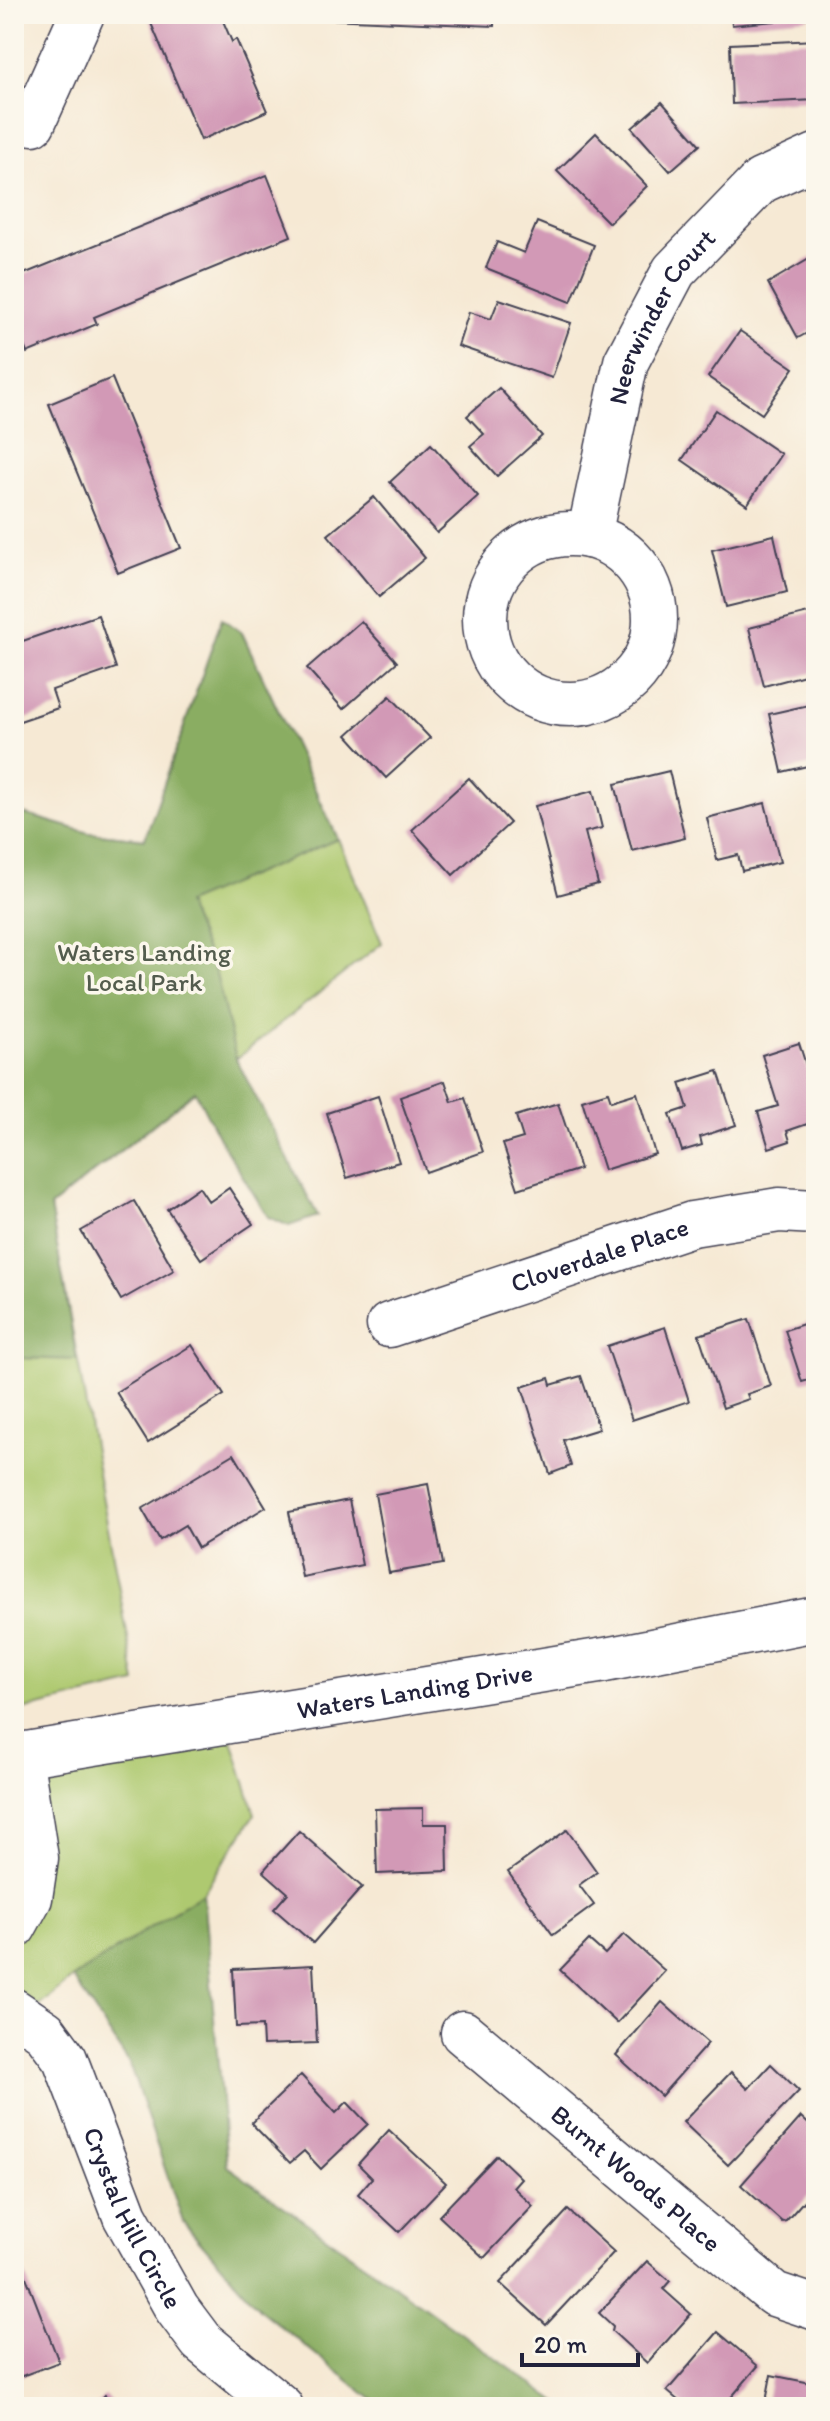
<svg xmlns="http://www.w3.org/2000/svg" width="830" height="2421" font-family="Itim,sans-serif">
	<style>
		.green { fill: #aec970; stroke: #687656; stroke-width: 2 }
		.forest { fill: #8aad62; stroke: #56684e; stroke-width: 2 }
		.building { fill: #d299b6 }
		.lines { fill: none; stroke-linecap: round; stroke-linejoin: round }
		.minor-casing { stroke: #424052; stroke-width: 47 }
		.minor { stroke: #fff; stroke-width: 44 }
		.labels { text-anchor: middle; stroke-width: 7; stroke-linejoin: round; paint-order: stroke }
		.street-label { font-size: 26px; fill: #22223b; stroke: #fbf7ec }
		.park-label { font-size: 26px; fill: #535c4e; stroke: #fbf7ec }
	</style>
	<rect width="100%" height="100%" fill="#fbf7ec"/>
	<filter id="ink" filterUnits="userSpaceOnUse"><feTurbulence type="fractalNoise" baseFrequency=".0125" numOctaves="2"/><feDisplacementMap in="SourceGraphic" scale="16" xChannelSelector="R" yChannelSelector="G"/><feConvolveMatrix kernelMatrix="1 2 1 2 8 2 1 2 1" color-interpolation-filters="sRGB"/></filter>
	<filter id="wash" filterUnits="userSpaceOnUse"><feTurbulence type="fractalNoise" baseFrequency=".006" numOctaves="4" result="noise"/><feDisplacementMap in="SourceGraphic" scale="32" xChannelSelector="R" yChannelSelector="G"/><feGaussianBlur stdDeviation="1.8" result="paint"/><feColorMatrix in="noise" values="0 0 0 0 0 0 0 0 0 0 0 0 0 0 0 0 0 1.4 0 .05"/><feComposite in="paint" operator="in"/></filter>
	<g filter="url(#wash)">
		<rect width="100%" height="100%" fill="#f6e9d4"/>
		<g class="green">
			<polygon points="222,618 242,633 338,839 382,943 50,1207 136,1683 14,1712 14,811 89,833 145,839"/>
			<polygon points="226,1721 255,1814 203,1893 73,1978 24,2018 14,2011 14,1927 20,1755"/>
		</g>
		<g class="forest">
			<polygon points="222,618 242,633 338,839 186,903 217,977 236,1059 318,1216 289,1226 268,1217 219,1138 195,1091 50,1207 77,1360 14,1358 14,811 89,833 145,839"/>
			<polygon points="203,1893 227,2166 564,2407 382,2407 260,2310 183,2222 129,2063 73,1978"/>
		</g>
		<g id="blocks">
			<g class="building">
				<polygon points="147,14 220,14 232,42 236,39 267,111 201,140"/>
				<polygon points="305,14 494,14 494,26 305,18"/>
				<polygon points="731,14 808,14 808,18 732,25"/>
				<polygon points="816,40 816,100 732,104 730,44"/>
				<polygon points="662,102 700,145 670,171 632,128"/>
				<polygon points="596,133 647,186 609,223 557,171"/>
				<polygon points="267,175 291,236 94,317 97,324 27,353 14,322 14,278"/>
				<polygon points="537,222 594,245 571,302 486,268 497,242 524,253"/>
				<polygon points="816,255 816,328 798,338 768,283"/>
				<polygon points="499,299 571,323 552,378 458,346 469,312 491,319"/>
				<polygon points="740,331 794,368 762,414 708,377"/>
				<polygon points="112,378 181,548 118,573 49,404"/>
				<polygon points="499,388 542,436 497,476 470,446 484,434 467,416"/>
				<polygon points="716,410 781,454 747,505 682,460"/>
				<polygon points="431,444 478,496 437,533 390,482"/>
				<polygon points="374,497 425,558 379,597 328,535"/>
				<polygon points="774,535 787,592 726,607 712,550"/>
				<polygon points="816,611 816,672 764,686 749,628"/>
				<polygon points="98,615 116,668 52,690 58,708 14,723 14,644"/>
				<polygon points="361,621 397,662 343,709 307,668"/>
				<polygon points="390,696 430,738 386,778 347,735"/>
				<polygon points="809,705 813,722 816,721 816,764 782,772 769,714"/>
				<polygon points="669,771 685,838 632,851 615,784"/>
				<polygon points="469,778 510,823 453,875 412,830"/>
				<polygon points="593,791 602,828 585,832 598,884 558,895 535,806"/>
				<polygon points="765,803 780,862 742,871 738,855 717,860 707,818"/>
				<polygon points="799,1043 816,1096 816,1121 787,1131 790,1141 769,1148 758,1112 778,1106 762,1055"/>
				<polygon points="718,1071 736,1125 700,1137 702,1145 682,1151 670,1114 688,1108 680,1083"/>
				<polygon points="445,1081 452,1102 465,1098 483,1152 426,1172 400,1097"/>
				<polygon points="608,1092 611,1101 637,1093 655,1154 604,1170 582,1100"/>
				<polygon points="378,1096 399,1162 347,1178 327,1113"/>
				<polygon points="558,1103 580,1169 518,1189 503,1144 523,1138 516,1116"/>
				<polygon points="199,1187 209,1202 229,1188 253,1224 201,1259 167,1209"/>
				<polygon points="134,1201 174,1270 121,1300 81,1231"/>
				<polygon points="749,1319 771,1386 747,1394 749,1399 723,1408 699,1335"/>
				<polygon points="816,1320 816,1378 802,1382 785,1330"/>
				<polygon points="665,1327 689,1401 632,1420 607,1346"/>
				<polygon points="192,1345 224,1395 148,1443 116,1392"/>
				<polygon points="581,1376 599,1429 563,1440 571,1466 550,1474 522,1387 549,1378 551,1385"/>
				<polygon points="234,1454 266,1507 198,1548 185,1525 160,1540 142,1509"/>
				<polygon points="428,1484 443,1564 389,1573 375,1494"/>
				<polygon points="349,1500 362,1565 302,1577 289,1512"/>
				<polygon points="423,1808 423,1824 447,1824 448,1871 377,1874 375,1809"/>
				<polygon points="567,1830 597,1872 579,1885 594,1905 553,1935 508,1872"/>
				<polygon points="299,1831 362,1887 313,1943 274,1909 288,1893 263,1871"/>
				<polygon points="624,1934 665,1971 617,2023 560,1970 589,1940 605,1954"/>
				<polygon points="313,1965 317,2043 263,2045 262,2026 236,2027 233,1969"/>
				<polygon points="662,2002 708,2043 661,2096 616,2055"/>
				<polygon points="771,2064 799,2091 728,2165 683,2122 731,2072 748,2089"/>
				<polygon points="301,2075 336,2113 347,2102 368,2124 321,2169 304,2151 290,2163 251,2123"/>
				<polygon points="801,2117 816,2131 816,2142 812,2147 816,2151 816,2187 786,2221 782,2222 741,2185"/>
				<polygon points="389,2130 446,2183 399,2232 358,2194 372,2178 358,2164"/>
				<polygon points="497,2155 521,2178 513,2187 533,2206 484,2258 439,2216"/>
				<polygon points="568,2210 614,2252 546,2325 500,2283"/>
				<polygon points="14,2246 59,2362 14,2379"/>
				<polygon points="647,2261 670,2281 663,2289 691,2314 647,2363 612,2331 613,2326 599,2313"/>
				<polygon points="718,2332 758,2366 723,2407 686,2407 667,2391"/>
				<polygon points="771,2375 816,2384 816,2407 765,2407"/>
				<polygon points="105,2395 118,2407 94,2407"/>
			</g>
		</g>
	</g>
	<g filter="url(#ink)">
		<use href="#blocks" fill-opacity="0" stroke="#424052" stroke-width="2"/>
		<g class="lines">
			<g class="minor-casing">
				<g id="minor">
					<polyline points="33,123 82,14"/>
					<circle cx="570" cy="619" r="85"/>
					<path id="s1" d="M589,536l37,-174 48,-91 87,-90 55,-25"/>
					<path id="s2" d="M389,1325l303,-101 87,-14 37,2"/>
					<path id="s3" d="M14,1756l591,-96 211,-41"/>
					<polyline points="14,1927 30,1898 36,1858 20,1755"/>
					<path id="s4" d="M14,2011l31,21 20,27 60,157 52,93 24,32 80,66"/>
					<path id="s5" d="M463,2033l311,261 42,14"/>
				</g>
			</g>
			<use href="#minor" class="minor"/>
		</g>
	</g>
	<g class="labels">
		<g class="street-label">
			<text dy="9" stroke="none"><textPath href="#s1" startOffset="234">Neerwinder Court</textPath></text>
			<text dy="9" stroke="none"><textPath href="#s2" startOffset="222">Cloverdale Place</textPath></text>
			<text dy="9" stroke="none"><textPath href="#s3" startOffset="406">Waters Landing Drive</textPath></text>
			<text dy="9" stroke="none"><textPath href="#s5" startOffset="226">Burnt Woods Place</textPath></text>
			<text dy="9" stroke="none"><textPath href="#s4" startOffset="244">Crystal Hill Circle</textPath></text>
		</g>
		<g class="park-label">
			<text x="144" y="961">Waters Landing<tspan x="144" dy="30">Local Park</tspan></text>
		</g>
	</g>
	<rect width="830" height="2421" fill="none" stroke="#fbf7ec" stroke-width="48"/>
	<path d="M522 2353v12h116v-12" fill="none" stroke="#22223b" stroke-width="4"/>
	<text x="534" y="2353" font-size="24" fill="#22223b" stroke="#fbf7ec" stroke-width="6" paint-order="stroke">20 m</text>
</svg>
